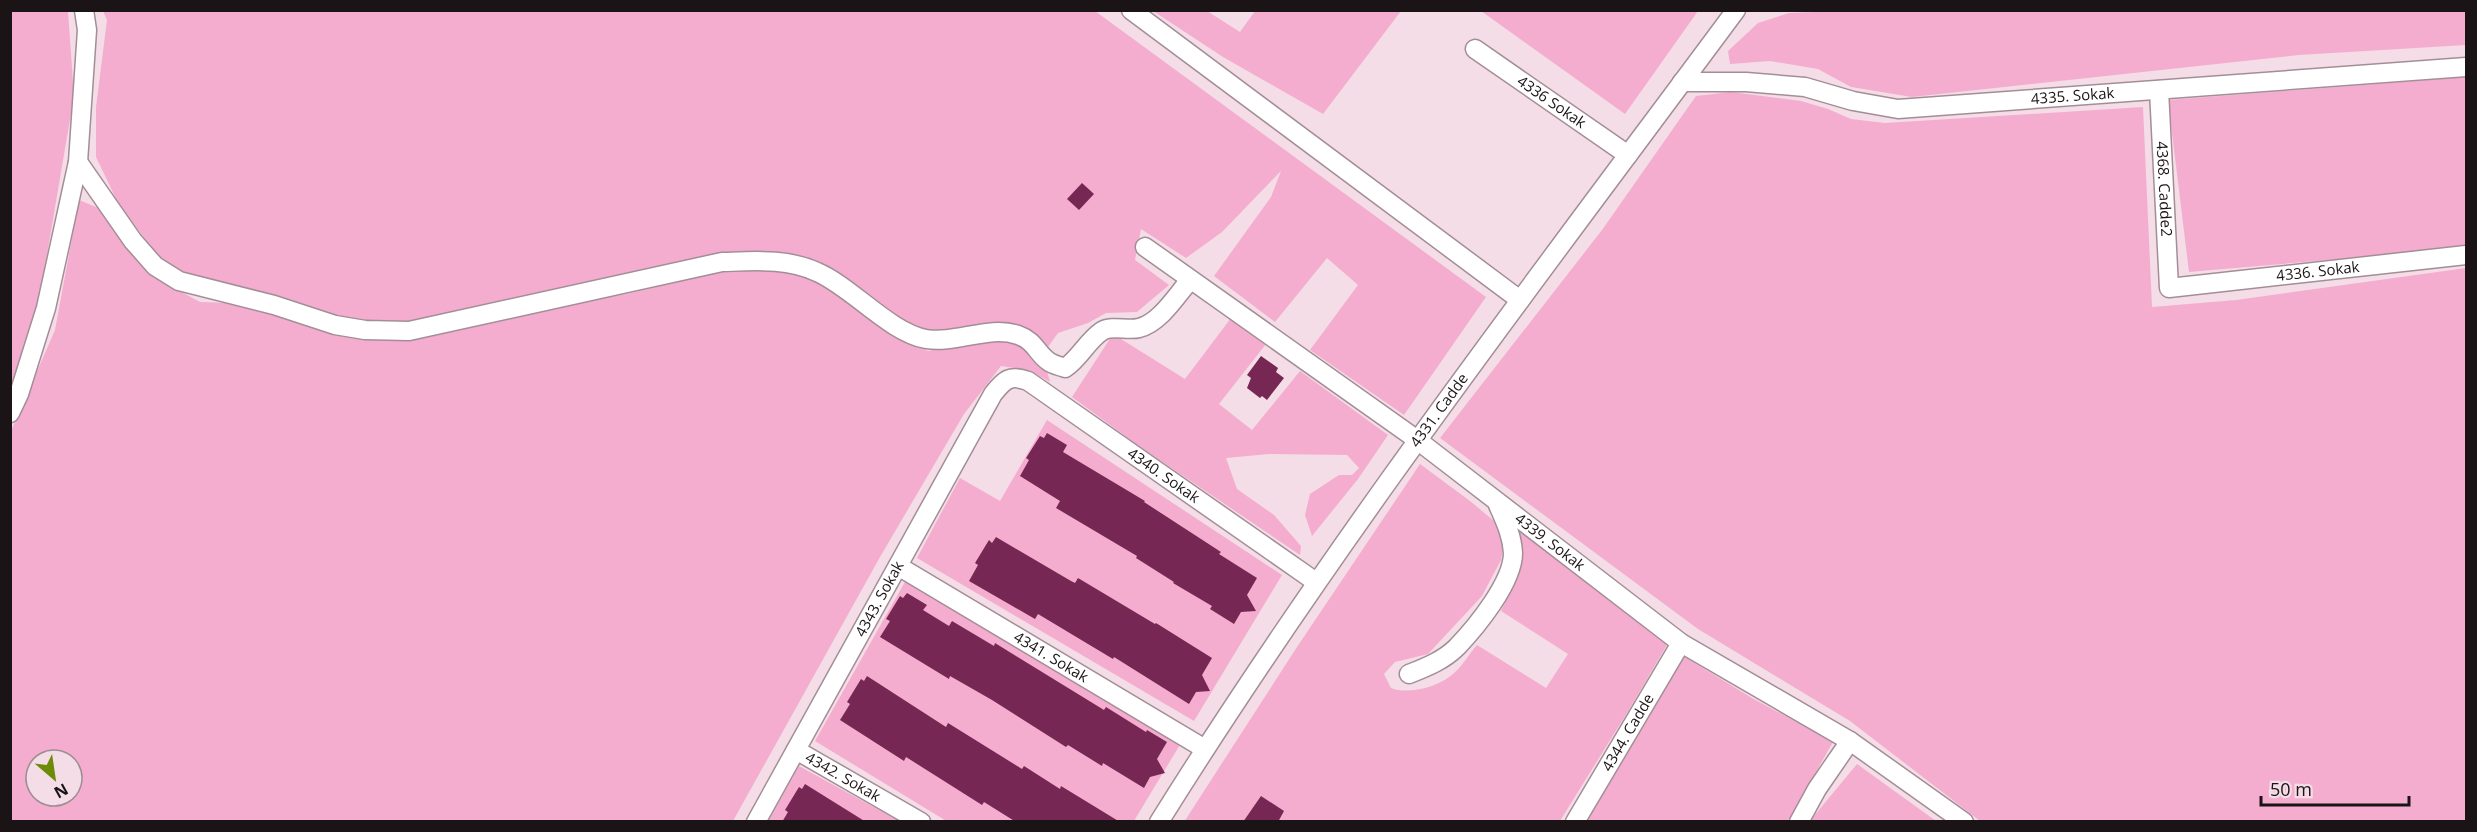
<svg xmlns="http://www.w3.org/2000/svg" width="2477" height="832" font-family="'Open Sans',sans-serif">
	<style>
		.green { fill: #f4adcf; fill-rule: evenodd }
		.building { fill: #762753 }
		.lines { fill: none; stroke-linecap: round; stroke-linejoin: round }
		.minor-casing { stroke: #a38e97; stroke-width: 21 }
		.minor { stroke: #fff; stroke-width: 18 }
		.labels { text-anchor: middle; stroke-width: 6; stroke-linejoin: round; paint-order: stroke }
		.street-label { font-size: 15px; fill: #1b1417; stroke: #f4dde7 }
	</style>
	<rect width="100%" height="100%" fill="#f4dde7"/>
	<g class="green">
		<polygon points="11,11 68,11 74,96 37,313 11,389"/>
		<polygon points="103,11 1095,11 1486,297 1404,415 1310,350 1358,285 1327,258 1275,322 1214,276 1271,197 1281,171 1222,232 1186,258 1141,229 1135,260 1169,285 1137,312 1106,313 1088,323 1058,333 1048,347 1025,329 931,330 903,324 836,270 784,255 737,251 387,330 208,282 167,268 118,203 96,157 96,107 107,20"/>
		<polygon points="1153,11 1207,11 1240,32 1255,11 1401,11 1323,114 1223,57"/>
		<polygon points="1481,11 1698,11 1625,114"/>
		<polygon points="1840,11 2466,11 2466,45 2299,55 1912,97 1851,87 1818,69 1770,61 1730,64 1728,51 1758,23 1789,13"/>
		<polygon points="2466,77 2466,248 2189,272 2168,100"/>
		<polygon points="1731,92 1801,101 1828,109 1851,119 1885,123 2143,107 2152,307 2236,300 2466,268 2466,821 1980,821 1850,721 1698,629 1440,438 1602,230 1696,96"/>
		<path d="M79,200l22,9 53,68 46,25 32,1 116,33 134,-16 145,-26 97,-23 43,-6 34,5 106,71 21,10 49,-10 45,1 24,26 4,14 -21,-12 -28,-4 -37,48 -84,143 -147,264 -722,1v-391l44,-101zM36,760h36v36h-36z"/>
		<polygon points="1231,318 1266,344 1219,404 1252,430 1300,371 1388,435 1358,479 1312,536 1305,515 1310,494 1339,475 1352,475 1359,468 1347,455 1269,454 1226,458 1237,489 1274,515 1301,546 1300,555 1136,444 1072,397 1113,334 1185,379"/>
		<polygon points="1047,420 1282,575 1194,721 917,558 960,478 1000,501"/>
		<path d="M1420,464l50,37 30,25 4,16 -3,18 -19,36 -54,58 -33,8 -11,12 7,14c18,7 47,-1 62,-14 9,-7 16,-20 24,-29l69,43 22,-34 -67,-43c15,-32 26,-46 18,-83l149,115 -38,65 -70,113 -376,1 113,-175z"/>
		<polygon points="906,580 1181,743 1134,821 948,822 815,741"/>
		<polygon points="1683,656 1752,698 1833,742 1788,821 1585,822"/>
		<polygon points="1857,764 1936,821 1809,822"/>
		<polygon points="799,766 899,821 768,822"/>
	</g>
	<g class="building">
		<polygon points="1082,183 1094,194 1079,210 1067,199"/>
		<polygon points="1261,356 1278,368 1276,372 1284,378 1267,400 1262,396 1260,398 1247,388 1251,378 1247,375"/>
		<polygon points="1047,433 1067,445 1063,452 1145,501 1144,502 1221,552 1219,554 1257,578 1247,595 1256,611 1241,612 1234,624 1210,609 1212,606 1173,583 1174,582 1136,558 1137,556 1056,508 1060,501 1020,476 1029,460 1026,458 1040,436 1044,438"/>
		<polygon points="996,537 1071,581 1075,583 1078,578 1155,624 1156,623 1212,658 1202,675 1210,691 1196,692 1189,704 1114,657 1113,659 1038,614 1035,619 969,581 978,565 975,563 989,540 992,543"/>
		<polygon points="907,593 927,605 923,610 949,626 952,621 994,646 995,643 1104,710 1106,707 1146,732 1147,730 1167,742 1157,759 1165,773 1150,777 1144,788 1103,763 1102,766 1068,745 1066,747 992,700 950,676 949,679 880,637 890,621 886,619 900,596 903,598"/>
		<polygon points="867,676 946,727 948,723 1022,769 1024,766 1060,789 1061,786 1120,822 1016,822 984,802 982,805 906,757 904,761 840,720 850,704 847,702 861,679 864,681"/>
		<polygon points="805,784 866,822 782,822 788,812 785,810 799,787 802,789"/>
		<polygon points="1261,796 1284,811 1278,822 1243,822"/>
	</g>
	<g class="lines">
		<g class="minor-casing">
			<g id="minor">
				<polyline points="1131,10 1520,300"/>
				<path id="s1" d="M1475,49l153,106"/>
				<path id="s2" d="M1682,82h64l59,5 48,14 45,8 568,-42"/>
				<path id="s3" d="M2159,90l10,198 297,-33"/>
				<path d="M78,162l55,79 22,25 24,15 95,24 61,20 30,5 44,1 313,-69c33,-1 65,-4 95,10 35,15 72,60 109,67 30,5 63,-14 92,-4 17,6 18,17 30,26 5,4 12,5 17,7 15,-10 22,-27 37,-37 10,-6 26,0 37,-3 21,-5 38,-33 51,-48"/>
				<path id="s4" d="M1145,247l271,192 265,204 169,98 114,81"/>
				<polyline points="10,413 19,394 46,308 78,162 87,30 84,10"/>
				<path id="s5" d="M898,566l307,183"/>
				<path d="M1409,674c18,-7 35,-14 48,-27 20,-21 56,-65 56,-94 -1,-18 -8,-32 -15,-48"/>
				<path id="s6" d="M796,750l125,72"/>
				<path id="s7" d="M756,822l237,-428c11,-14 17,-20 35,-13l288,201"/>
				<path id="s8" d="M1159,822c176,-282 379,-545 577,-812"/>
				<path id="s9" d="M1575,822l106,-179"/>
				<polyline points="1799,822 1817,789 1850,741"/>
			</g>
		</g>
		<use href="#minor" class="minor"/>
	</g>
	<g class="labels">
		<g class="street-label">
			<text dy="5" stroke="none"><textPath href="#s2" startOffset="394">4335. Sokak</textPath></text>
			<text dy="5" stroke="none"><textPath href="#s1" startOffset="93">4336 Sokak</textPath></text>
			<text dy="5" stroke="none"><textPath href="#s3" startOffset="99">4368. Cadde2</textPath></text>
			<text dy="5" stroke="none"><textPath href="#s3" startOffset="348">4336. Sokak</textPath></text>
			<text dy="5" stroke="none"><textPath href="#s8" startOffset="498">4331. Cadde</textPath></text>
			<text dy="5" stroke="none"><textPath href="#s7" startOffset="696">4340. Sokak</textPath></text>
			<text dy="5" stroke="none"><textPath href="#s4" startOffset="501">4339. Sokak</textPath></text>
			<text dy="5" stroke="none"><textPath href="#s7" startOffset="255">4343. Sokak</textPath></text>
			<text dy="5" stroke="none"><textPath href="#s5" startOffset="178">4341. Sokak</textPath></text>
			<text dy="5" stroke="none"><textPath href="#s9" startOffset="104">4344. Cadde</textPath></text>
			<text dy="5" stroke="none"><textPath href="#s6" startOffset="54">4342. Sokak</textPath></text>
		</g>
	</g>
	<rect width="2477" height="832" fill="none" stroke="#1b1417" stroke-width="24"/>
	<g transform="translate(54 778) rotate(151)"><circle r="28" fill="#f4dde7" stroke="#9d8d94" stroke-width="1.5"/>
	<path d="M0-4.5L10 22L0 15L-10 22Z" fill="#6d8b09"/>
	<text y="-9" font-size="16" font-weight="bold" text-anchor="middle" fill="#1b1417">N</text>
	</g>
	<path d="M2261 796v9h148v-9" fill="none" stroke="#1b1417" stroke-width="3"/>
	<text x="2270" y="796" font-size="18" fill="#1b1417" stroke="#f4dde7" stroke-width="4.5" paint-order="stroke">50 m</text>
</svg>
